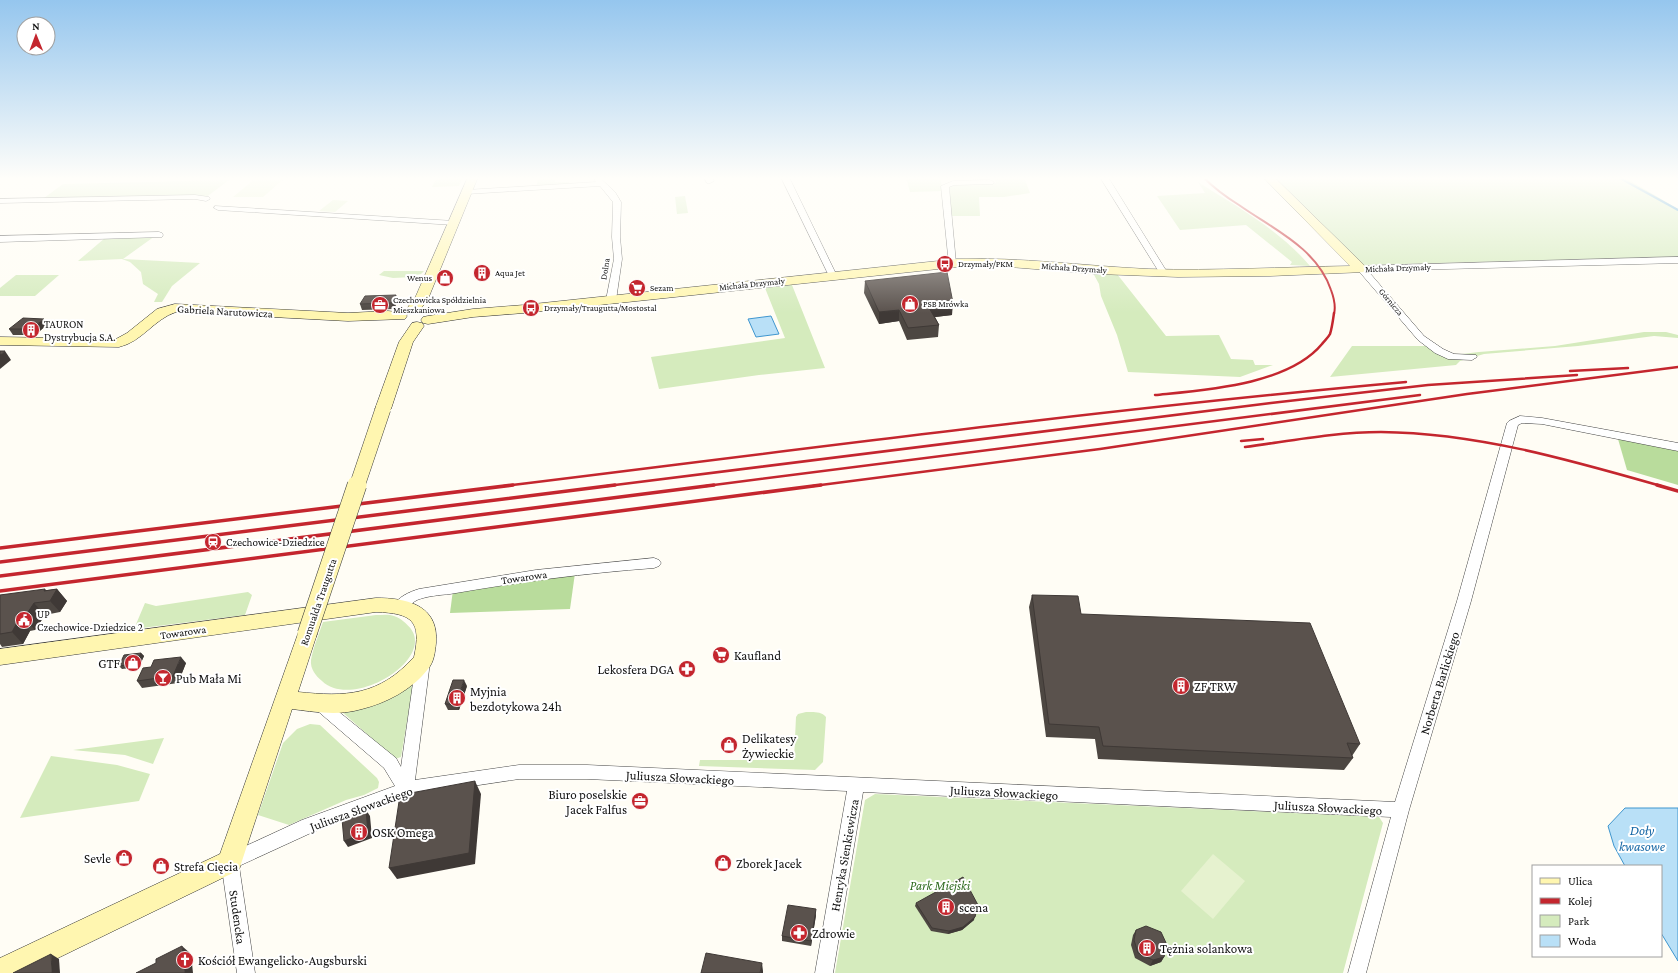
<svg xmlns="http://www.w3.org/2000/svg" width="1678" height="973" font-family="'Crimson Pro',serif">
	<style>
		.green { fill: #d5ebbd }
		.forest { fill: #b9dc9c }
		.pitch { fill: #e6f2cf }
		.water { fill: #b9e0f7; stroke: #3f96cf }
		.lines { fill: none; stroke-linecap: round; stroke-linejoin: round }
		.stream { stroke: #3f96cf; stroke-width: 2 }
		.street-casing { stroke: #444; stroke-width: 1 }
		.secondary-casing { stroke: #333; stroke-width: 1 }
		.street { fill: #fff; fill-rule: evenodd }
		.secondary { fill: #fff6b0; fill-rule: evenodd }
		.rail-far2 { stroke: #c4262e; stroke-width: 2 }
		.rail-far1 { stroke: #c4262e; stroke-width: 2.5 }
		.rail { stroke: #c4262e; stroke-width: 3.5 }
		.secondary-bridge-far1-casing { stroke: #333; stroke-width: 16; stroke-linecap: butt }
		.secondary-bridge-casing { stroke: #333; stroke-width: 20; stroke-linecap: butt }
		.secondary-bridge-far1 { stroke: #fff6b0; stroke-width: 15 }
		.secondary-bridge { stroke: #fff6b0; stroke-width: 19 }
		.wall { fill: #4d4742 }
		.shaded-wall { fill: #3f3936 }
		.building { fill: #5a524d; stroke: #3f3936 }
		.labels { text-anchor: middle; stroke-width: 4; stroke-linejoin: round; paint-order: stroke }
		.far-poi-label { font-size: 9px; fill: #111; stroke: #fff; text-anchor: start }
		.far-street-label { font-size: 9px; fill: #111; stroke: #fff }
		.street-label { font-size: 11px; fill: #111; stroke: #fff }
		.poi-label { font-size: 11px; fill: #111; stroke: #fff; text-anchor: start }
		.near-poi-label { font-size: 13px; fill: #111; stroke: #fff; text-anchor: start }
		.near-street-label { font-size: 13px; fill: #111; stroke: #fff }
		.near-park-label { font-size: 13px; font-style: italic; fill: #2f6b1f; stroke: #fff }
		.near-water-label { font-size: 14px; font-style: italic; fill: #1768a6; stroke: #fff }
	</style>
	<rect width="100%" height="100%" fill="#fffdf5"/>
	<g class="green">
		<polygon points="437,177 463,177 459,186 432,187"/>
		<polygon points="539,177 556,177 555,182 569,182 569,185 536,187"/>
		<polygon points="906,177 940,177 943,191 910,192"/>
		<polygon points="994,177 1024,177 1030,193 1004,197 979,197 980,216 950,216 948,187 955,184 996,183"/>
		<polygon points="1273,177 1624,177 1678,209 1678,257 1362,265"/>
		<polygon points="229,180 205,198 44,198 63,184"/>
		<path d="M1198,182c38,24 83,49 112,84l-20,-1 2,-3 -46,-37 -66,5 -23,-34 48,-3z"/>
		<polygon points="685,196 688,213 677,214 675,197"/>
		<polygon points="155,236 123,259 200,263 172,286 162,302 154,302 158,294 143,284 141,272 130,262 122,259 78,261 105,238"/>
		<polygon points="384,271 424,271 421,274 415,275 413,277 393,278 379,275"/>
		<polygon points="1093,273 1117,274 1166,336 1219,335 1231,359 1253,360 1255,365 1273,365 1240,377 1128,372 1117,335 1101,296 1099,284"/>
		<polygon points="16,275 59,275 35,296 0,296 0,288"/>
		<polygon points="792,285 825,368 759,375 659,389 651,357 785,338 765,288"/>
		<polygon points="1644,332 1666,332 1678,335 1678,338 1654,336 1578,346 1484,354 1460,361 1456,365 1330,377 1352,346 1433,346 1453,355 1479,352 1555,346"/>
		<polygon points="248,592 252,595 245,615 134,629 145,603 156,606"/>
		<path d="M376,615c6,0 13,-1 18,1 7,2 13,8 17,13 23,32 -59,81 -89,52 -6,-5 -12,-12 -11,-21 2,-12 8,-26 12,-38z"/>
		<polygon points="414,680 401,757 395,759 341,711"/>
		<path d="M806,712c7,0 15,-1 20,5l-3,45 -8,8 -116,-4 1,-6h94l2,-43 2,-3z"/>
		<polygon points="310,724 320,725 377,778 379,782 378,788 364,795 346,800 289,825 258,815 283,743 297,729"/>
		<polygon points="164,738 153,764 125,755 73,750"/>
		<polygon points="51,756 117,765 150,774 139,801 20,818"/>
		<polygon points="875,794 1379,817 1383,823 1343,973 835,973 865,800"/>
	</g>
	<g class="forest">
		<polygon points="1618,439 1678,451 1678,485 1627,470"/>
		<polygon points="575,573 570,609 450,613 453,590"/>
	</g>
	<g class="pitch">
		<polygon points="257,177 286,177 263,197 233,197"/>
		<polygon points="333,200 348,201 335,212 319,211"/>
		<polygon points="1213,854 1245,881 1213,919 1181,891"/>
	</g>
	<g class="water">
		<polygon points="771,316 779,334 756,337 748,319"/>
		<polygon points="1625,808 1678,808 1678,961 1661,933 1661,866 1625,866 1614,846 1608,826"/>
	</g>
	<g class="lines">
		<polyline class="stream" points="1618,177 1678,210"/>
		<g class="street-casing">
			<g id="street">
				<polygon points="593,177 599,177 615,192 621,202 620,237 622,259 616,300 611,303 606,300 614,259 612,237 613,202 600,186 466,194 462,192 466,190 596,182"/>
				<polygon points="704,177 712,177 714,181 710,183 707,183"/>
				<polygon points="781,177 789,177 837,276 836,278 830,278 829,276"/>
				<polygon points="1100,177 1108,177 1167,272 1166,274 1160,274 1159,272"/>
				<polygon points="990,180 994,182 993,184 954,185 949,187 956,263 952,266 949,265 941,186 953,181"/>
				<polygon points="195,195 209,197 210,199 206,201 195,199 0,203 0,199"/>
				<polygon points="215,206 454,221 458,223 454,225 218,210 214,208"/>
				<polygon points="159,232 162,233 163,235 162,237 0,242 0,236"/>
				<polygon points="1678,257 1678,263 1368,271 1424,336 1443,349 1454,354 1476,355 1477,357 1472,360 1448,359 1435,353 1418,340 1357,269 1361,266"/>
				<polygon points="1520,416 1542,418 1678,443 1678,451 1542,424 1522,423 1518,425 1471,601 1409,810 1366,973 1348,973 1391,817 863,792 833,973 815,973 847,791 587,779 519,779 406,796 313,832 239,866 255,973 237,973 221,862 224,856 302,820 395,786 384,768 313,707 310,703 313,699 318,697 323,699 396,758 401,767 416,662 418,658 423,656 428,658 430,662 415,780 519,765 587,765 1395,802 1457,601 1507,423 1509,421"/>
				<path d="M654,558l5,2 2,3 -2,3 -5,2c-68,5 -136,14 -204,26 -10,1 -23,2 -33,6 -8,4 -12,14 -23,11l-2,-4c6,-10 17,-15 27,-18l117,-19z"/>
			</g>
		</g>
		<g class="secondary-casing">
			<g id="secondary">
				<polygon points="468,177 478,177 428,299 417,314 407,314 405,311 415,298"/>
				<path d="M1263,177h11l91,89 2,3 -2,3 -95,4 -92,1 -80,-3 -101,-8 -40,1 -433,46 -51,4 -45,7 -5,-1 -2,-3 2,-3 5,-1 45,-7 51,-4 433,-46c64,-2 127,7 191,10 67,2 135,-2 202,-3z"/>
				<path d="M175,304l173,9 40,-2 17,2 2,3 -2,3 -57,2 -172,-9c-22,7 -34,30 -57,35l-119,-2v-8l116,2 11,-6 30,-24z"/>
				<polygon points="417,322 422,323 424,326 413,342 391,409 388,412 383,414 378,412 375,409 399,342 412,323"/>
				<path d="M376,598c31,0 63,7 60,45 -1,9 -2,19 -8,26 -16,21 -42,34 -66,40 -23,7 -47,3 -70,0l-53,161 -212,103h-27v-15l220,-104 80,-226 7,-2 7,2 3,6 -19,58c48,5 81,4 116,-35 8,-36 -2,-44 -38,-45l-376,53v-16z"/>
			</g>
		</g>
		<use href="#street" class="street"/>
		<use href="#secondary" class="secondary"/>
		<path class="rail-far2" d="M1203,177c11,11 23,20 36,28 34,24 78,43 92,85 3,8 5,16 3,24"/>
		<g class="rail-far1">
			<polyline points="1570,371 1628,368"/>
			<path d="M1155,395c50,-5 133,-10 167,-51 2,-3 6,-6 8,-10 2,-6 3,-14 4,-21"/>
			<polyline points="1241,441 1263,439"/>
			<path d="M1245,447c45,-6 90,-15 136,-15 96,1 189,28 280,54"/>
			<path d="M504,486c301,-37 601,-77 902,-104"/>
			<polyline points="607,486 1271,403 1428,385 1577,375"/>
			<polyline points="706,486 1420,395"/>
			<polyline points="813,486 1100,449 1467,394 1678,367"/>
		</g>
		<g class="rail">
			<polyline points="1657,485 1678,491"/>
			<polyline points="0,548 513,485"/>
			<polyline points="0,562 615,485"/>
			<polyline points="0,576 714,485"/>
			<polyline points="0,591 821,485"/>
		</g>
		<g class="secondary-bridge-far1-casing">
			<polyline id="secondary-bridge-far1" points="357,486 383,409"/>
		</g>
		<g class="secondary-bridge-casing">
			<polyline id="secondary-bridge" points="307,634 357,485"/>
		</g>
		<use href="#secondary-bridge-far1" class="secondary-bridge-far1"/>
		<use href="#secondary-bridge" class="secondary-bridge"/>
	</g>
	<g class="wall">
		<polygon points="865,281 952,315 935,317 939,325 938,337 907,340 899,321 879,324 864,293"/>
		<polygon points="396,295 398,300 394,309 362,310 360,304"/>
		<polygon points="48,324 35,335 13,335 9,329"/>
		<polygon points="57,589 67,601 60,612 45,615 35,630 30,631 23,644 2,647 0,644 0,595"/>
		<polygon points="1032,595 1081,614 1360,744 1352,756 1353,758 1344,770 1098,759 1095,739 1046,737 1029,607"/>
		<polygon points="141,653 144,656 139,667 122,669 119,666"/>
		<polygon points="186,663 178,683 142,688 137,681 151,667"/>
		<polygon points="467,686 459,710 448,710 445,704"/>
		<polygon points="916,903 974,920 962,930 948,934 931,931 915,906"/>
		<polygon points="816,915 811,946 782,941 782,936"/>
		<polygon points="1136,930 1164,957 1161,962 1150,966 1135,958 1131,945 1133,935"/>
	</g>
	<g class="shaded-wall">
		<polygon points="396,295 398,300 394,309 391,303"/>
		<polygon points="953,303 952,315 927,318 928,306"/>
		<polygon points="899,310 899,321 879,324 879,312"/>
		<polygon points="44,319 48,324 35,335 31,329"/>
		<polygon points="5,351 11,360 0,369 0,355"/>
		<polygon points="45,589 52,598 57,589 67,601 60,612 50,601 44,591"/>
		<polygon points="34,603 45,615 35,630 24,618"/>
		<polygon points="19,619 30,631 23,644 12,632"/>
		<polygon points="141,653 144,656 139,667 136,664"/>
		<polygon points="181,657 186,663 178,683 173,676"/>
		<polygon points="464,680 467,686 459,710 456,704"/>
		<polygon points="475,781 481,794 475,864 397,879 389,868"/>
		<polygon points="366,810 370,816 372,838 348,847 344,841"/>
		<polygon points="978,905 974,920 962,930 948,934 949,931"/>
		<polygon points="816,909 816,915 811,946 811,941"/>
		<polygon points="182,946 191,954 193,973 185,973"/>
		<polygon points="51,954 59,959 60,973 52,973"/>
		<polygon points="1164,957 1161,962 1150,966 1153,960"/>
		<polygon points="762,963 763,971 763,973 760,973"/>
	</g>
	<g class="building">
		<polygon points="947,272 953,303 928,306 939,325 908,328 899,310 879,312 865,281"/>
		<polygon points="396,295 391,303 360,304 365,296"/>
		<polygon points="23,318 44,319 31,329 9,329"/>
		<polygon points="0,351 5,351 0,355"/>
		<polygon points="45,589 44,591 57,589 50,601 34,603 24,618 19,619 12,632 0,634 0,595"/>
		<polygon points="1032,595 1078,596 1081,614 1310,623 1360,744 1347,743 1353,758 1103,746 1099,727 1049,724"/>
		<polygon points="141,653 136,664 119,666 124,655"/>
		<polygon points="181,657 173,676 137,681 143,668 151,667 154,660"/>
		<polygon points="453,680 464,680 456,704 445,704"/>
		<polygon points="475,781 469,853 389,868 400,795"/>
		<polygon points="366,810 368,832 344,841 342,819"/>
		<polygon points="963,877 978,905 975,917 963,927 949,931 932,928 916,903"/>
		<polygon points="788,905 816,909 811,941 782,936"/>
		<polygon points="1146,926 1161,932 1167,945 1164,957 1153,960 1138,953 1134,940 1136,930"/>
		<polygon points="182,946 185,973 136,973 156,963 156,959"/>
		<polygon points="706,953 762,963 760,973 701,973"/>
		<polygon points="51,954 52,973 13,973"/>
	</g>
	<linearGradient id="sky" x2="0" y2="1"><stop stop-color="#95c6ee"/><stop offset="0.57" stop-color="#fffefa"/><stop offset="1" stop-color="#fffefa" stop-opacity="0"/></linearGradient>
	<rect width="1678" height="313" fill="url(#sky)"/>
	<defs>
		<g id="bus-disc" transform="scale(0.9)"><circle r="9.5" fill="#c4262e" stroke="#fff"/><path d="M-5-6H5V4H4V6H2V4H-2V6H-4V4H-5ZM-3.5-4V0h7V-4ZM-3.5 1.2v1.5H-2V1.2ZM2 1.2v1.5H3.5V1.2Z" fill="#fff"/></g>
		<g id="building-disc" transform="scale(0.9)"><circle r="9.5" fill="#c4262e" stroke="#fff"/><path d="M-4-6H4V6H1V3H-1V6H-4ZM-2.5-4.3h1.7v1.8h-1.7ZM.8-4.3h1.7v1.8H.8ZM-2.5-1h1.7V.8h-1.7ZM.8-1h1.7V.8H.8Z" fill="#fff"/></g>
		<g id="shop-disc" transform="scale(0.9)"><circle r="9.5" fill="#c4262e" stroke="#fff"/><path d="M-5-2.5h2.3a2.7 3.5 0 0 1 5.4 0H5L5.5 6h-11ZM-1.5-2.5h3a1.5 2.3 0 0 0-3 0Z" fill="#fff"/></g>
		<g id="supermarket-disc" transform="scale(0.9)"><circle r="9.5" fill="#c4262e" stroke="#fff"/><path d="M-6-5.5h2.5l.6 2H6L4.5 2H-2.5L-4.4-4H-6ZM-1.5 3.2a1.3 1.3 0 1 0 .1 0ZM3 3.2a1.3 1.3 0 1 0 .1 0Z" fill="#fff"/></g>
		<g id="office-disc" transform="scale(0.9)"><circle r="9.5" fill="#c4262e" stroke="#fff"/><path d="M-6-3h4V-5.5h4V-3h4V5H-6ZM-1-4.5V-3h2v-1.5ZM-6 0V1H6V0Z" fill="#fff"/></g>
		<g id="station-disc" transform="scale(0.9)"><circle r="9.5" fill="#c4262e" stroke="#fff"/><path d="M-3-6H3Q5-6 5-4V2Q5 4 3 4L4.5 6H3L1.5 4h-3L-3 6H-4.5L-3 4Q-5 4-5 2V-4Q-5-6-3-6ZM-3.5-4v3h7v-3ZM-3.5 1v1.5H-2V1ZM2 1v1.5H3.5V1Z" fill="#fff"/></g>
		<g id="civic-disc" transform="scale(0.9)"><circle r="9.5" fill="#c4262e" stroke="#fff"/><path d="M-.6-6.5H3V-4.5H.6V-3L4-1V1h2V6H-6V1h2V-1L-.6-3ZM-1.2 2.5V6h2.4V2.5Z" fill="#fff"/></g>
		<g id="pharmacy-disc" transform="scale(0.9)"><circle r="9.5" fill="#c4262e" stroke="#fff"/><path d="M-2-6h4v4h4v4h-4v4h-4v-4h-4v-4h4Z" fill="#fff"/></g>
		<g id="bar-disc" transform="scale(0.9)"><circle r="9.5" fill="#c4262e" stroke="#fff"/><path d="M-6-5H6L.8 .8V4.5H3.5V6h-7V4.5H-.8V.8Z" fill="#fff"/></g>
		<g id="church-disc" transform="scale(0.9)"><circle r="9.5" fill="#c4262e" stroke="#fff"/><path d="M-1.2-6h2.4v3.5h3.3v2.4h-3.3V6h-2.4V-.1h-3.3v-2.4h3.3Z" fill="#fff"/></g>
	</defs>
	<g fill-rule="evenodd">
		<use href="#bus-disc" x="945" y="264"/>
		<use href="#building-disc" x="482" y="273"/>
		<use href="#shop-disc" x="445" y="278"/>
		<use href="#supermarket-disc" x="637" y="288"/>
		<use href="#shop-disc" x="910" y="304"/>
		<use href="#office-disc" x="380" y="305"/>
		<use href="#bus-disc" x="531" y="308"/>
		<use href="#building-disc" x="31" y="330"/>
		<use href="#station-disc" x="213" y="542"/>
		<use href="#civic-disc" x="24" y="620"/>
		<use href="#supermarket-disc" x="721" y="655"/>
		<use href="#shop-disc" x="133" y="663"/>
		<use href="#pharmacy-disc" x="687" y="669"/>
		<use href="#bar-disc" x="163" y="678"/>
		<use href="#building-disc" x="1181" y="686"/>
		<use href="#building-disc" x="457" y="698"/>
		<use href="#shop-disc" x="729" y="745"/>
		<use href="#office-disc" x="640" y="801"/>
		<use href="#building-disc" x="359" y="832"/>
		<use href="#shop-disc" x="124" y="858"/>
		<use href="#shop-disc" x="723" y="863"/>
		<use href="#shop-disc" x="161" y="866"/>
		<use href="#building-disc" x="946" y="907"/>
		<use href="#pharmacy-disc" x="799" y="933"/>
		<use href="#building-disc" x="1147" y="948"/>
		<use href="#church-disc" x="185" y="960"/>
	</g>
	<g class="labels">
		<g class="far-poi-label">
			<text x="958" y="267">Drzymały/PKM</text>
			<text x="495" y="276">Aqua Jet</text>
			<text x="432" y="281" text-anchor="end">Wenus</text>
			<text x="650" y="291">Sezam</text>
			<text x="393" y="303">Czechowicka Spółdzielnia<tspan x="393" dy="10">Mieszkaniowa</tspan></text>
			<text x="923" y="307">PSB Mrówka</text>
			<text x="544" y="311">Drzymały/Traugutta/Mostostal</text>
		</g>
		<g class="far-street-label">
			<text transform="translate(1074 268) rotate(4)" y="3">Michała Drzymały</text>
			<text transform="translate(1398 268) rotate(-2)" y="3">Michała Drzymały</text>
			<text transform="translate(605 269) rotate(-81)" y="3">Dolna</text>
			<text transform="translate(752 284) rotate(-6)" y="3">Michała Drzymały</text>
			<text transform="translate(1391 302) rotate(50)" y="3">Górnicza</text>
		</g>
		<g class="street-label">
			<text transform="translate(225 311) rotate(3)" y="4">Gabriela Narutowicza</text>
			<text transform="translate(524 577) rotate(-8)" y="4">Towarowa</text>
			<text transform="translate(318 602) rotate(-71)" y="4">Romualda Traugutta</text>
			<text transform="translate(183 632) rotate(-8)" y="4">Towarowa</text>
		</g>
		<g class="poi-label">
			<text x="44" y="328">TAURON<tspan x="44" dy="13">Dystrybucja S.A.</tspan></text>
			<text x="226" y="546">Czechowice-Dziedzice</text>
			<text x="37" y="618">UP<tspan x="37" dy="13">Czechowice-Dziedzice 2</tspan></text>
		</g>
		<g class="near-poi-label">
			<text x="734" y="660">Kaufland</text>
			<text x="120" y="668" text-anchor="end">GTF</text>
			<text x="674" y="674" text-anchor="end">Lekosfera DGA</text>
			<text x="176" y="683">Pub Mała Mi</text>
			<text x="1194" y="691">ZF TRW</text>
			<text x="470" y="696">Myjnia<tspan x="470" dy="15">bezdotykowa 24h</tspan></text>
			<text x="742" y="743">Delikatesy<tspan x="742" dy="15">Żywieckie</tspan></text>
			<text x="627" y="799" text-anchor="end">Biuro poselskie<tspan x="627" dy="15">Jacek Falfus</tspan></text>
			<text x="372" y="837">OSK Omega</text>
			<text x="111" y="863" text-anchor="end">Sevle</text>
			<text x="736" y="868">Zborek Jacek</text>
			<text x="174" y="871">Strefa Cięcia</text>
			<text x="959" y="912">scena</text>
			<text x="812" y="938">Zdrowie</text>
			<text x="1160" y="953">Tężnia solankowa</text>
			<text x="198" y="965">Kościół Ewangelicko-Augsburski</text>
		</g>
		<g class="near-street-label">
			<text transform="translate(1439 683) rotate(-73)" y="5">Norberta Barlickiego</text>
			<text transform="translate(680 777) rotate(3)" y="5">Juliusza Słowackiego</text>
			<text transform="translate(1004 792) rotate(3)" y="5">Juliusza Słowackiego</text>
			<text transform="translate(1328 807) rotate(3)" y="5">Juliusza Słowackiego</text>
			<text transform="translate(361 808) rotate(-20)" y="5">Juliusza Słowackiego</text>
			<text transform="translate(844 855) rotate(-80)" y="5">Henryka Sienkiewicza</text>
			<text transform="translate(238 917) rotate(82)" y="5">Studencka</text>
		</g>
		<g class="near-park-label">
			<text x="940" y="890">Park Miejski</text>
		</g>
		<g class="near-water-label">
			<text x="1642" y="835">Doły<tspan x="1642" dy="16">kwasowe</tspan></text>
		</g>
	</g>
	<rect x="1532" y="865" width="130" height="92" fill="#ffffff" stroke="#a0a0a0"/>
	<rect x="1540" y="878" width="20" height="6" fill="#fff6b0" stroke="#a0a0a0"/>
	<text x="1568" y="885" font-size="12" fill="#111111">Ulica</text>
	<rect x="1540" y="898" width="20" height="6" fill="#c4262e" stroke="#a0a0a0"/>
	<text x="1568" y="905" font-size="12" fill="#111111">Kolej</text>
	<rect x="1540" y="915" width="20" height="12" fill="#d5ebbd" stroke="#a0a0a0"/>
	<text x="1568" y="925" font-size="12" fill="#111111">Park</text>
	<rect x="1540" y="935" width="20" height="12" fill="#b9e0f7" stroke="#a0a0a0"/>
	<text x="1568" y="945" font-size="12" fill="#111111">Woda</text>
	<g transform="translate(36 36) rotate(359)"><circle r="19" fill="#ffffff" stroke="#a0a0a0"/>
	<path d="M0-3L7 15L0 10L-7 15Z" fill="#c4262e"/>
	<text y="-6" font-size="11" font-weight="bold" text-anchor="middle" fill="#111111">N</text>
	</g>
</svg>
